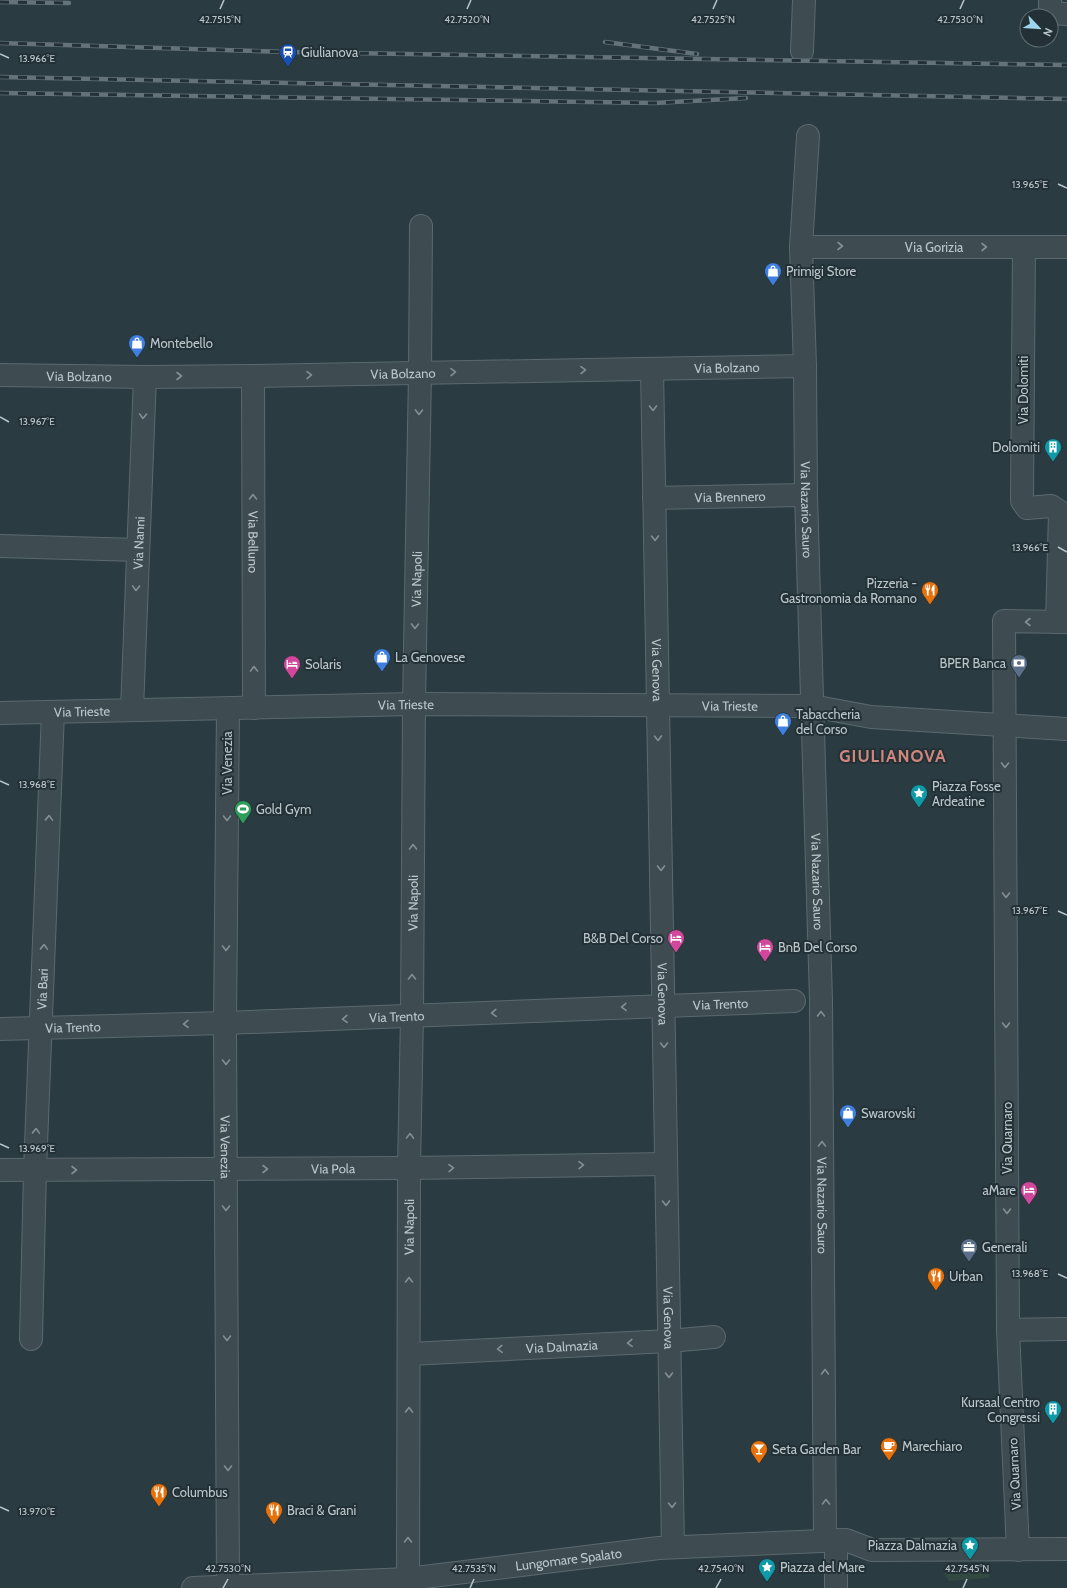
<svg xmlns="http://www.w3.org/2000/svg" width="1067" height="1588" font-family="Cabin,sans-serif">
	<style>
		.green { fill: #324942 }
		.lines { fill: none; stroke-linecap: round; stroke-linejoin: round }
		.minor-casing { stroke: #5c696e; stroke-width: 24 }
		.minor { stroke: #3e4c51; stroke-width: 22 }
		.rail-casing { stroke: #637379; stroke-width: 4.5 }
		.rail { stroke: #233136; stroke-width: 3; stroke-dasharray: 9; stroke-linecap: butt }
		.oneway { stroke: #838f94 }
		.ticks { fill: none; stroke: #bbc6cb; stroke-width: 1.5 }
		.labels { text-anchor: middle; stroke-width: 4; stroke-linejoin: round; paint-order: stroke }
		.poi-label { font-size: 13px; fill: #bbc6cb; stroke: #233136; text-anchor: start }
		.street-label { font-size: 13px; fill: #bbc6cb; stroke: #233136 }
		.district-label { font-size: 17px; font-weight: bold; letter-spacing: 1px; fill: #cf877d; stroke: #233136 }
		.ticks-label { font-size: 10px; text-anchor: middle; fill: #bbc6cb; stroke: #233136; stroke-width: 4; stroke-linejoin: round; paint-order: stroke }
	</style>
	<rect width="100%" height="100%" fill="#2a3b41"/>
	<polygon class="green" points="990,1572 989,1578 949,1581 944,1573"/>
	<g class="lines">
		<g class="minor-casing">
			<g id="minor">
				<polyline points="1050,0 1050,13 1067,14"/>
				<polyline points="802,51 804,0"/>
				<path id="s1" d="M808,136l-7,111 4,119 1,129 15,505 4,541"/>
				<path id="s2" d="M801,247h266"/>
				<polyline points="1024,247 1022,501 1027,508 1051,506 1060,512 1057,622"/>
				<path id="s3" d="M652,369l21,1178"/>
				<path id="s4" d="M0,375l145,2 108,-1 552,-10"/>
				<path id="s5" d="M253,376l1,332"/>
				<path id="s6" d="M654,498l152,-3"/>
				<polyline points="0,546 138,550"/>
				<path id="s7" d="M228,709l-3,314 3,563"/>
				<path id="s8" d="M132,710l13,-333"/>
				<path id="s9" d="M0,713l414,-9 398,2 59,11 196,12"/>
				<path id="s10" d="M0,1029l225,-6 569,-22"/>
				<path id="s11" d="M0,1170l409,-2 257,-4"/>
				<polyline points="1008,1330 1067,1329"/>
				<path id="s12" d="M31,1339l4,-169 18,-458"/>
				<path id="s13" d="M409,1354l260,-13 45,-4"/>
				<polyline points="836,1540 836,1588"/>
				<polyline points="1018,1550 1008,1330 1004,621 1067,622"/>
				<path id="s14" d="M193,1588l215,-9 251,-31 187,-8 26,10 195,-1"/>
				<path id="s15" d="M408,1588l1,-420 3,-152 2,-312 6,-331 1,-147"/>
			</g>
		</g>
		<use href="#minor" class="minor"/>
		<g class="rail-casing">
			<g id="rail">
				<polyline points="0,2 69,3"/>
				<polyline points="605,42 697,54"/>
				<polyline points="0,43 289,52 1067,65"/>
				<polyline points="0,77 1067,99"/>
				<polyline points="0,93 655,103 746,98"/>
			</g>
		</g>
		<use href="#rail" class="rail"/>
	</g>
	<defs><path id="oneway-chevron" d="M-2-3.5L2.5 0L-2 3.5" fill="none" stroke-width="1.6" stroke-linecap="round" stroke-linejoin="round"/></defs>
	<g class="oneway">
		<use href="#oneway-chevron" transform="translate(840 246)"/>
		<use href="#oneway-chevron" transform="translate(984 247)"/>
		<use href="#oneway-chevron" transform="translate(583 370) rotate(-1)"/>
		<use href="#oneway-chevron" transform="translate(453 372) rotate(-1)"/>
		<use href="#oneway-chevron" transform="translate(309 375) rotate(-1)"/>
		<use href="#oneway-chevron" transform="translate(179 376)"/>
		<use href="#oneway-chevron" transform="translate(653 408) rotate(89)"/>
		<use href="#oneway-chevron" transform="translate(419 412) rotate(91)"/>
		<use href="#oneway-chevron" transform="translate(143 416) rotate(92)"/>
		<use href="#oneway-chevron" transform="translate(253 497) rotate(-90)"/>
		<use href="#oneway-chevron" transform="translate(655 538) rotate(89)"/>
		<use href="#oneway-chevron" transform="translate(136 588) rotate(92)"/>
		<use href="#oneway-chevron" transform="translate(1028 622) rotate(-180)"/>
		<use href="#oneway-chevron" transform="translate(415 626) rotate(91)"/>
		<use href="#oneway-chevron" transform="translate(254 669) rotate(-90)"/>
		<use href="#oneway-chevron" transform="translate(658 738) rotate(89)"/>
		<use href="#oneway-chevron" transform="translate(1005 765) rotate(91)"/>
		<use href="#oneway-chevron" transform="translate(49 818) rotate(-88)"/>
		<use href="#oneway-chevron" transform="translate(227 818) rotate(90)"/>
		<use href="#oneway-chevron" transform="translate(413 847) rotate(-90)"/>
		<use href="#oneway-chevron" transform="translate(661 868) rotate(89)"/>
		<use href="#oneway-chevron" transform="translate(1006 895) rotate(90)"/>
		<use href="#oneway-chevron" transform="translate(44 947) rotate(-88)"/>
		<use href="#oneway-chevron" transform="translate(226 948) rotate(90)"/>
		<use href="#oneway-chevron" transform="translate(412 977) rotate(-90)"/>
		<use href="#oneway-chevron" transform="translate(624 1007) rotate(178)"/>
		<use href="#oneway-chevron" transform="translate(494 1013) rotate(177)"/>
		<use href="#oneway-chevron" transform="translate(821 1014) rotate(-90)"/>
		<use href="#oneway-chevron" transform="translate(345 1019) rotate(178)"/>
		<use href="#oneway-chevron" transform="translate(186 1024) rotate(178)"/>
		<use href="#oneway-chevron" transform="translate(1006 1025) rotate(90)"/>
		<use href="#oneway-chevron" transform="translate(664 1045) rotate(89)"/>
		<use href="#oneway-chevron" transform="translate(226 1062) rotate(90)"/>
		<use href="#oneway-chevron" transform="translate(36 1131) rotate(-88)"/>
		<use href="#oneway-chevron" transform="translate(410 1136) rotate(-89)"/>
		<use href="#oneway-chevron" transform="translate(822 1144) rotate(-90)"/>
		<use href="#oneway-chevron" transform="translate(581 1165) rotate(-1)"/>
		<use href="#oneway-chevron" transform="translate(451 1168) rotate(-1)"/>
		<use href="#oneway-chevron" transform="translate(265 1169)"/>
		<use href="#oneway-chevron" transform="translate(74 1170)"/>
		<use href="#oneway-chevron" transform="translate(666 1203) rotate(89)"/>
		<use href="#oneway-chevron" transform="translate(226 1208) rotate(90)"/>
		<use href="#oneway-chevron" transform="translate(1007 1211) rotate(90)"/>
		<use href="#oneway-chevron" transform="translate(409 1280) rotate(-90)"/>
		<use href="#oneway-chevron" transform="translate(227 1338) rotate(90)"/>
		<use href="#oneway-chevron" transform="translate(630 1343) rotate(177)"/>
		<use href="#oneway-chevron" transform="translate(500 1349) rotate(177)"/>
		<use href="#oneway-chevron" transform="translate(825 1372) rotate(-90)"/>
		<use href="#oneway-chevron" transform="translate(669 1375) rotate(89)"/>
		<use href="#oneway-chevron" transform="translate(409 1410) rotate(-90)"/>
		<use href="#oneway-chevron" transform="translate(228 1468) rotate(90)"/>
		<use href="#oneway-chevron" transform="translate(826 1502) rotate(-90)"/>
		<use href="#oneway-chevron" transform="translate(672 1505) rotate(89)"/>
		<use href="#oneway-chevron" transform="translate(408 1540) rotate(-90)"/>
	</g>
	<path class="ticks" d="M220,9l4,-9M467,9l4,-9M713,9l4,-9M960,9l4,-9M0,54l9,4M1058,184l9,4M0,417l9,5M1058,547l9,5M0,781l9,4M1058,911l9,4M0,1144l9,4M1058,1274l9,4M0,1507l9,4M223,1588l5,-9M470,1588l4,-9M716,1588l5,-9M963,1588l4,-9"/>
	<defs>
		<g id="station-pin" transform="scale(0.9)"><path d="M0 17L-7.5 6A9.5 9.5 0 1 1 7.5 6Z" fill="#1a4fb4" stroke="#233136"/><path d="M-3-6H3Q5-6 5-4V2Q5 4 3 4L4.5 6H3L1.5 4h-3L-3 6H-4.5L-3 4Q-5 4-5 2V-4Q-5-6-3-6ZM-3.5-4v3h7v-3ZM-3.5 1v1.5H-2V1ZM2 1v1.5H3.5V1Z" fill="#fff"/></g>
		<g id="shop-pin" transform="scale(0.9)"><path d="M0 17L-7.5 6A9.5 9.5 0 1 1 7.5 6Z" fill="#3f7fe0" stroke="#233136"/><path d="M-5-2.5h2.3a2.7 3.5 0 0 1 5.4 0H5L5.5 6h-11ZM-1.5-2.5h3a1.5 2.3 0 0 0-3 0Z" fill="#fff"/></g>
		<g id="building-pin" transform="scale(0.9)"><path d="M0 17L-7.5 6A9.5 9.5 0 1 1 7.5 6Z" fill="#0f9aa8" stroke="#233136"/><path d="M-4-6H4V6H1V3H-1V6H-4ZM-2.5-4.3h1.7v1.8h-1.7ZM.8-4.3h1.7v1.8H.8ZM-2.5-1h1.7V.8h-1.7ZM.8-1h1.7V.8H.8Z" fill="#fff"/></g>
		<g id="restaurant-pin" transform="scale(0.9)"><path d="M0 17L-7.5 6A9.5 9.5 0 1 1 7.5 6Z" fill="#e8710a" stroke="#233136"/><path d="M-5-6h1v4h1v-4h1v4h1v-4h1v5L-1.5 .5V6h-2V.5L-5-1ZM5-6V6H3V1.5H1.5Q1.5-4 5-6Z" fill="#fff"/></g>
		<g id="bank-pin" transform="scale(0.9)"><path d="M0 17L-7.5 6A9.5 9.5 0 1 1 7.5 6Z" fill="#5c6f8a" stroke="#233136"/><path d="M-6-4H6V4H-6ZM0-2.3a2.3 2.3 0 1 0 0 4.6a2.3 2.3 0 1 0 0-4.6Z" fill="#fff"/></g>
		<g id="hotel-pin" transform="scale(0.9)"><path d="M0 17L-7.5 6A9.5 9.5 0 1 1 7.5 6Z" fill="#d1479c" stroke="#233136"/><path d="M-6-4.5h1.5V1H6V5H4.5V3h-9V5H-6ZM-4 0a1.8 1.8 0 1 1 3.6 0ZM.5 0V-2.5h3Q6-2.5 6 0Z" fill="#fff"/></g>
		<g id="sight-pin" transform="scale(0.9)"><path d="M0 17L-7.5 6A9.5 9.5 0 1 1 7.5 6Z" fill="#0f9aa8" stroke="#233136"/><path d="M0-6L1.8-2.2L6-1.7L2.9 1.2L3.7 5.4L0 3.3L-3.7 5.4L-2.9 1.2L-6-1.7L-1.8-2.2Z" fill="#fff"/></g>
		<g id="stadium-pin" transform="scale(0.9)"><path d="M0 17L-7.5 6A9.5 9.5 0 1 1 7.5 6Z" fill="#2e9e5b" stroke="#233136"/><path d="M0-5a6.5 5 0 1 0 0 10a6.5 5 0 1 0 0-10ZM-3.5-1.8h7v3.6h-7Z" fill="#fff"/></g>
		<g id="office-pin" transform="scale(0.9)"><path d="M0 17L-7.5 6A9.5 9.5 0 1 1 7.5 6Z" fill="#5c6f8a" stroke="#233136"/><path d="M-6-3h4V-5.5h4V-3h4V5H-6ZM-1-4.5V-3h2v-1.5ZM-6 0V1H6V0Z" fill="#fff"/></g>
		<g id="cafe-pin" transform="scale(0.9)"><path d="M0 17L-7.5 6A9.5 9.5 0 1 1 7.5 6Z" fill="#e8710a" stroke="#233136"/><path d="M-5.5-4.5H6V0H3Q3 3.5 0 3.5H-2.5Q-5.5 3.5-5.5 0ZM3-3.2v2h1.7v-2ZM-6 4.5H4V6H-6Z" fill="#fff"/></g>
		<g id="bar-pin" transform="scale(0.9)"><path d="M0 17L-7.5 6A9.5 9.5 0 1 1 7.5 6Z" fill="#e8710a" stroke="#233136"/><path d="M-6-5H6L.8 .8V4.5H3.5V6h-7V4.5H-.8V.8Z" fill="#fff"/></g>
	</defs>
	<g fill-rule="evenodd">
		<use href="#station-pin" x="288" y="52"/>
		<use href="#shop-pin" x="773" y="271"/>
		<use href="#shop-pin" x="137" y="343"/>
		<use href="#building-pin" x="1053" y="447"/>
		<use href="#restaurant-pin" x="930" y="590"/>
		<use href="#shop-pin" x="382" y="657"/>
		<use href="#bank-pin" x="1019" y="663"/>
		<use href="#hotel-pin" x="292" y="664"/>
		<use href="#shop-pin" x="783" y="721"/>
		<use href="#sight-pin" x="919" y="793"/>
		<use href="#stadium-pin" x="243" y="809"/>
		<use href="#hotel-pin" x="676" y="938"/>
		<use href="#hotel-pin" x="765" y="947"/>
		<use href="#shop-pin" x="848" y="1113"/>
		<use href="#hotel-pin" x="1029" y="1190"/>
		<use href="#office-pin" x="969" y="1247"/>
		<use href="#restaurant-pin" x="936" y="1276"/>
		<use href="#building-pin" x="1053" y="1409"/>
		<use href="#cafe-pin" x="889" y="1446"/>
		<use href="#bar-pin" x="759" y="1449"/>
		<use href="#restaurant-pin" x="159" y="1492"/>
		<use href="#restaurant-pin" x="274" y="1510"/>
		<use href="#sight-pin" x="970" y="1545"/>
		<use href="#sight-pin" x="767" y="1567"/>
	</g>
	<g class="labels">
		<g class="poi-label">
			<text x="301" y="57">Giulianova</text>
			<text x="786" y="276">Primigi Store</text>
			<text x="150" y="348">Montebello</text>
			<text x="1040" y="452" text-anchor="end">Dolomiti</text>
			<text x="917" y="588" text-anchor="end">Pizzeria -<tspan x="917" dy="15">Gastronomia da Romano</tspan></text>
			<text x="395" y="662">La Genovese</text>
			<text x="1006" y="668" text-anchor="end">BPER Banca</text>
			<text x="305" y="669">Solaris</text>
			<text x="796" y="719">Tabaccheria<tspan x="796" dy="15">del Corso</tspan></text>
			<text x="932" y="791">Piazza Fosse<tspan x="932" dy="15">Ardeatine</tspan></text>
			<text x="256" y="814">Gold Gym</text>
			<text x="663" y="943" text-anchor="end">B&amp;B Del Corso</text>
			<text x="778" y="952">BnB Del Corso</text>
			<text x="861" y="1118">Swarovski</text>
			<text x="1016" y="1195" text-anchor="end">aMare</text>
			<text x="982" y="1252">Generali</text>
			<text x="949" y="1281">Urban</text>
			<text x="1040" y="1407" text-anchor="end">Kursaal Centro<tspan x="1040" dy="15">Congressi</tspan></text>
			<text x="902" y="1451">Marechiaro</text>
			<text x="772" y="1454">Seta Garden Bar</text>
			<text x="172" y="1497">Columbus</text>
			<text x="287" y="1515">Braci &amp; Grani</text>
			<text x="957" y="1550" text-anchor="end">Piazza Dalmazia</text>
			<text x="780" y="1572">Piazza del Mare</text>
		</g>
		<g class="street-label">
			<text dy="5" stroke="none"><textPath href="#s2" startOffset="133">Via Gorizia</textPath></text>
			<text dy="5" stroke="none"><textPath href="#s4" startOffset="727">Via Bolzano</textPath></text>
			<text dy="5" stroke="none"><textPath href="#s4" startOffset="403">Via Bolzano</textPath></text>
			<text dy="5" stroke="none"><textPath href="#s4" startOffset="79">Via Bolzano</textPath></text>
			<text transform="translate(1023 390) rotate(-90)" y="5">Via Dolomiti</text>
			<text dy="5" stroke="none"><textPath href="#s6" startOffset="76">Via Brennero</textPath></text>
			<text dy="5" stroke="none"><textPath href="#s1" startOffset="374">Via Nazario Sauro</textPath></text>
			<text dy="5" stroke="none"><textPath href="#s5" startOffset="166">Via Belluno</textPath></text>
			<text dy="5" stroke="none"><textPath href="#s8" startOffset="167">Via Nanni</textPath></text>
			<text dy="5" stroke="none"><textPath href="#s15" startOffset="1009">Via Napoli</textPath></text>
			<text dy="5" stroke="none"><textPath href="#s3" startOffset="301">Via Genova</textPath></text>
			<text dy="5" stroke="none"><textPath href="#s9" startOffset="406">Via Trieste</textPath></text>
			<text dy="5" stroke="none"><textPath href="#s9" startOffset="730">Via Trieste</textPath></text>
			<text dy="5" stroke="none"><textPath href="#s9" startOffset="82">Via Trieste</textPath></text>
			<text transform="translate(227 763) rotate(-90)" y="5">Via Venezia</text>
			<text dy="5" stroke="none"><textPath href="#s1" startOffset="746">Via Nazario Sauro</textPath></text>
			<text dy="5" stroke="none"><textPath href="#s15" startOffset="685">Via Napoli</textPath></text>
			<text dy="5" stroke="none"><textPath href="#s12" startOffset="350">Via Bari</textPath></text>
			<text dy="5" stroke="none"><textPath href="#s3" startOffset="625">Via Genova</textPath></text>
			<text dy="5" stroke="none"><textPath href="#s10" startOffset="721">Via Trento</textPath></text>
			<text dy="5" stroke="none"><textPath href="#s10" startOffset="397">Via Trento</textPath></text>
			<text dy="5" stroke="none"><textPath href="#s10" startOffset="73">Via Trento</textPath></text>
			<text transform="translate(1007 1138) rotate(-90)" y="5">Via Quarnaro</text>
			<text dy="5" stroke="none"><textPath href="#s7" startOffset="438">Via Venezia</textPath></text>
			<text dy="5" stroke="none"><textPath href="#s11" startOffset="333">Via Pola</textPath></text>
			<text dy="5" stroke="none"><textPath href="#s1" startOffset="1070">Via Nazario Sauro</textPath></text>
			<text dy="5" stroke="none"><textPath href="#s15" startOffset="361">Via Napoli</textPath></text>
			<text dy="5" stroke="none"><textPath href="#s3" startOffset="949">Via Genova</textPath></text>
			<text dy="5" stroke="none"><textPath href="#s13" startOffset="153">Via Dalmazia</textPath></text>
			<text transform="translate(1014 1474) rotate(-93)" y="5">Via Quarnaro</text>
			<text dy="5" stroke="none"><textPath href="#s14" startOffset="377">Lungomare Spalato</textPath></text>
		</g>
		<g class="district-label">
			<text x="893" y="762">GIULIANOVA</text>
		</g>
	</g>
	<g class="ticks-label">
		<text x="220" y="23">42.7515°N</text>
		<text x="467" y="23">42.7520°N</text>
		<text x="713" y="23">42.7525°N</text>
		<text x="960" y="23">42.7530°N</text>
		<text x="37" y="62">13.966°E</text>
		<text x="1030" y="188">13.965°E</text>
		<text x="37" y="425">13.967°E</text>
		<text x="1030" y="551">13.966°E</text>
		<text x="37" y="788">13.968°E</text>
		<text x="1030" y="914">13.967°E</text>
		<text x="37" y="1152">13.969°E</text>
		<text x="1030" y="1277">13.968°E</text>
		<text x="37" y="1515">13.970°E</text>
		<text x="228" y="1572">42.7530°N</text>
		<text x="474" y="1572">42.7535°N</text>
		<text x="721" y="1572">42.7540°N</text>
		<text x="967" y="1572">42.7545°N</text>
	</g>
	<g transform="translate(1039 28) rotate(115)"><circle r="19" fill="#233136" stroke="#606d72"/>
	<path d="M0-3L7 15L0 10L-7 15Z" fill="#9dd4ee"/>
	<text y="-6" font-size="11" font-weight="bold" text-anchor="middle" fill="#bbc6cb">N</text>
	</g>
</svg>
